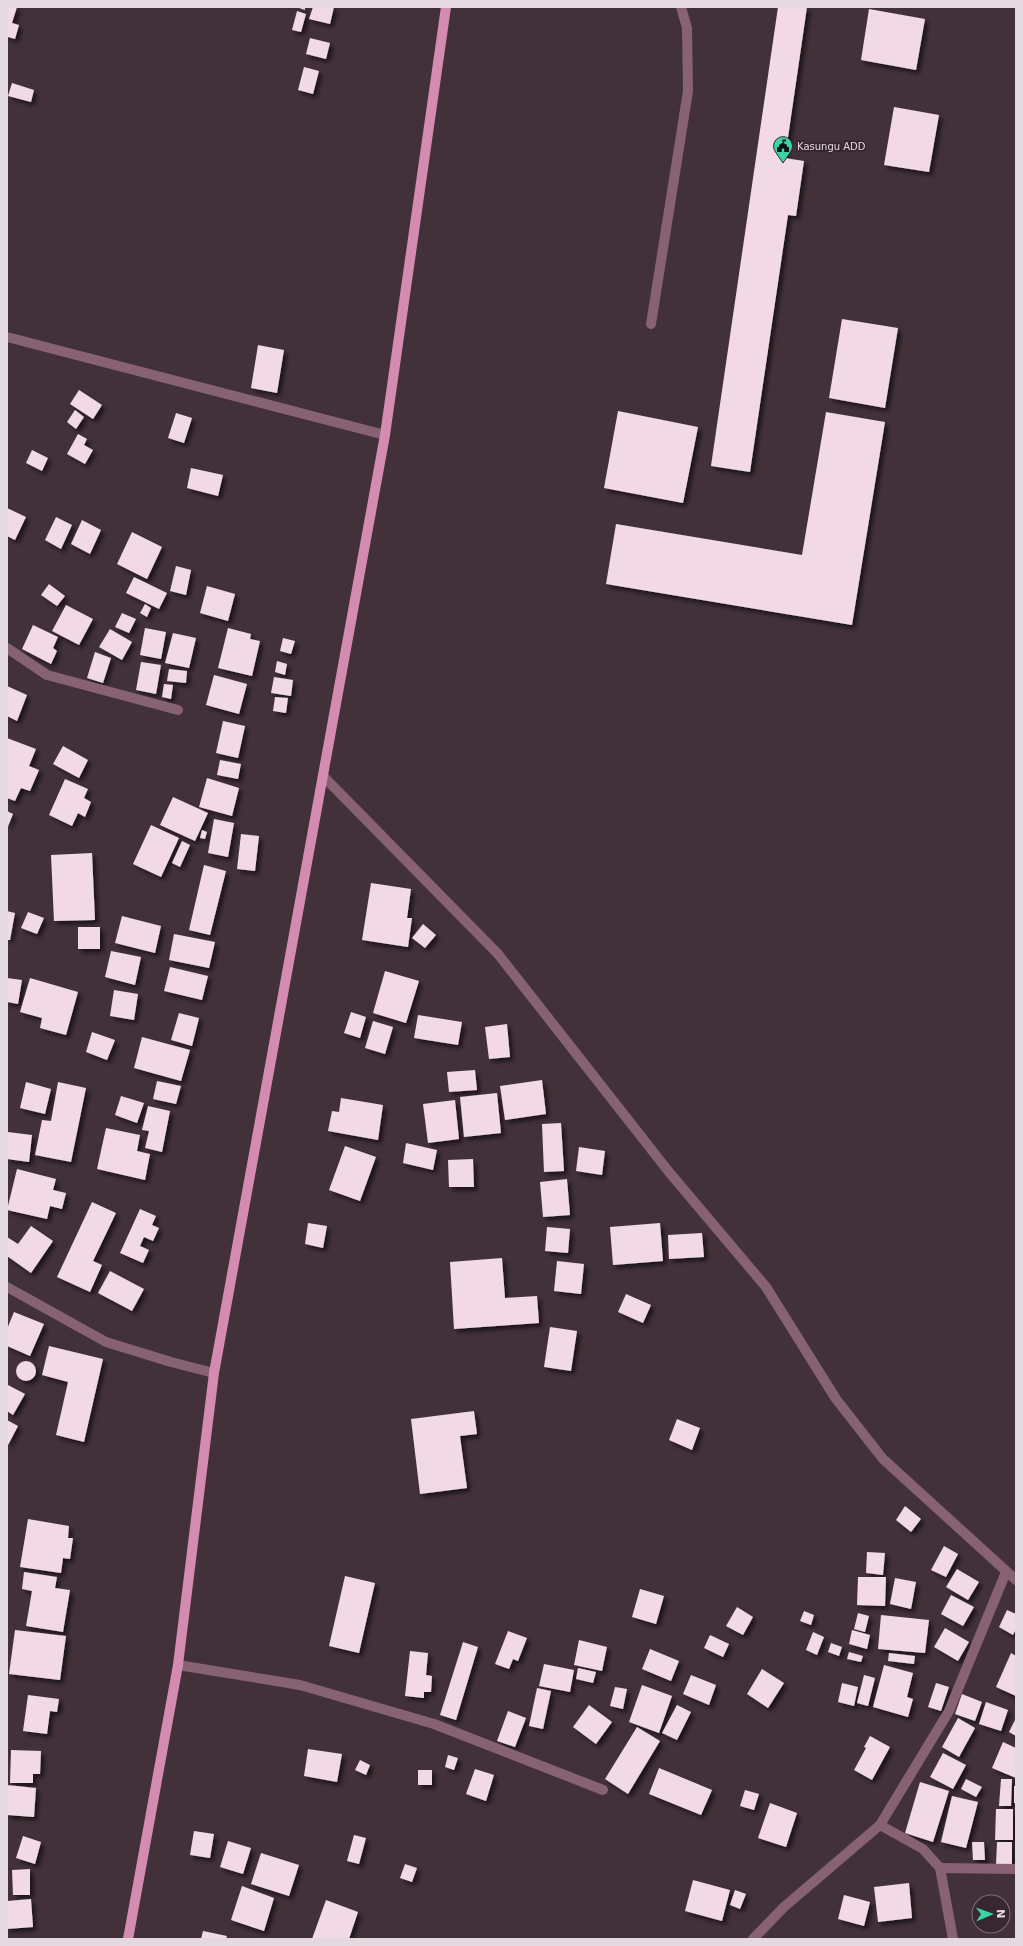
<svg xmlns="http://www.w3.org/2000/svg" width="1023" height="1946" font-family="'DejaVu Sans',sans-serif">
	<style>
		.building { fill: #f1dae5; filter: url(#shadow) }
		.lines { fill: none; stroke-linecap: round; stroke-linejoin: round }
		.minor { stroke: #866274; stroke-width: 10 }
		.major { stroke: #d38bb0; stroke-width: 10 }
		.labels { text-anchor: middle; stroke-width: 4; stroke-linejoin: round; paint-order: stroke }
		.poi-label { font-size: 10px; fill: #e4d9de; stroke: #382730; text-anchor: start }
	</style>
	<defs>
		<filter id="shadow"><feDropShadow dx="3.5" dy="3.5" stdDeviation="2" flood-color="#0009"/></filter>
	</defs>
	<rect width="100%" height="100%" fill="#43313a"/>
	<g class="building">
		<polygon points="7,7 17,7 12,23 19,25 15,39 8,37 7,40"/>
		<polygon points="296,7 305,7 305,10"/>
		<polygon points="313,7 334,7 330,24 309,19"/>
		<polygon points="778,7 807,7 785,158 804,161 796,216 788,215 750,472 711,466"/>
		<polygon points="869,9 925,19 916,70 861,60"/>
		<polygon points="297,11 306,14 301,32 292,30"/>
		<polygon points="310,38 330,43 326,59 306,54"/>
		<polygon points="304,67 319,71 313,94 298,90"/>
		<polygon points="12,83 34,90 31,102 8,96"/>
		<polygon points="894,107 939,115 929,172 884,165"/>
		<polygon points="842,319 898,328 885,408 829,398"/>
		<polygon points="258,345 284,350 277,393 251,388"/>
		<polygon points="79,390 102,405 93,419 70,404"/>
		<polygon points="75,410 84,417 76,429 67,422"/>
		<polygon points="618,411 698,427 683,503 604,488"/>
		<polygon points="826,412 885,422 852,625 606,584 616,524 802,555"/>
		<polygon points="176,413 192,418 184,443 168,438"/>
		<polygon points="78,434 87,439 84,445 93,450 85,464 67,454"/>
		<polygon points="32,450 48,458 42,471 26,463"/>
		<polygon points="191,468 223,475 218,496 187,488"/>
		<polygon points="7,508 26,517 15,540 7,536"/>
		<polygon points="56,517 72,525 61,549 45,540"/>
		<polygon points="82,520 101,530 90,554 71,544"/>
		<polygon points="132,532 162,547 147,579 117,564"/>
		<polygon points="176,566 191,570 186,595 170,591"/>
		<polygon points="134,577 167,593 159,609 126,593"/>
		<polygon points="49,584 65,596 57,606 41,595"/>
		<polygon points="207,586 235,594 228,621 200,613"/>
		<polygon points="145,604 151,608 147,617 140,613"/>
		<polygon points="66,605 93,619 79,645 52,631"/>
		<polygon points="122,613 136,619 129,633 115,627"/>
		<polygon points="33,625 58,637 53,648 57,651 51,664 22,649"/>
		<polygon points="145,628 166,632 161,659 140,655"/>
		<polygon points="228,628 251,634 250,639 260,641 252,676 218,668"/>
		<polygon points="110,629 132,642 122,660 99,647"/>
		<polygon points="173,633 196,638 189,668 165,663"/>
		<polygon points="283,638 295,641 291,654 280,651"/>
		<polygon points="95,652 111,658 103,683 87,678"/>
		<polygon points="277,661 287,664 285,675 275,672"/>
		<polygon points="141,662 161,665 156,694 136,690"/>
		<polygon points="169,669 187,671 186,683 167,681"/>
		<polygon points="214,675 247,684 239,714 206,705"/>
		<polygon points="274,677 293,680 291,696 271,693"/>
		<polygon points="164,684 173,685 171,699 162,697"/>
		<polygon points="7,686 27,695 17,721 7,716"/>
		<polygon points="275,697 288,698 286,713 273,711"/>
		<polygon points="223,721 245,726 238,758 216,753"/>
		<polygon points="7,738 36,749 29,766 39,770 30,791 21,788 15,801 7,798"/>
		<polygon points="63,746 88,760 79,778 53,764"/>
		<polygon points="220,760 241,764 238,779 217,775"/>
		<polygon points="207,778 239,788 232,816 199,807"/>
		<polygon points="65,779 88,789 84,798 91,802 85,817 78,813 72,826 49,815"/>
		<polygon points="173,797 208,813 195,841 160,825"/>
		<polygon points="7,811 13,814 7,829"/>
		<polygon points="214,819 234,823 228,857 208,853"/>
		<polygon points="151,825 179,838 161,877 133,864"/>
		<polygon points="202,830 207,832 205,839 200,838"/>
		<polygon points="241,834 259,836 255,871 237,869"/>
		<polygon points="182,841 190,845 180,867 172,863"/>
		<polygon points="92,853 95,920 54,921 51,855"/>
		<polygon points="204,865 226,871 210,935 189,930"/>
		<polygon points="371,883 411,889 407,918 412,918 408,947 362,940"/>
		<polygon points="7,911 15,913 10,940 7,940"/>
		<polygon points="28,912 44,918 37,934 21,928"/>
		<polygon points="122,916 161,926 155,953 115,943"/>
		<polygon points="423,924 436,935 425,948 412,938"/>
		<rect x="78" y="927" width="22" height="22"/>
		<polygon points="174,934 215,942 209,968 169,960"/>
		<polygon points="111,951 141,957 135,985 105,977"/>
		<polygon points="170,967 208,976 202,1000 164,991"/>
		<polygon points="385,971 419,981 406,1023 373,1013"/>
		<polygon points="7,978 22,980 18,1004 7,1002"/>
		<polygon points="30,978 78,992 66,1035 40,1028 42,1018 20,1012"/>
		<polygon points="114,990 138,994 134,1020 110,1016"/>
		<polygon points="351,1012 366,1017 360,1038 344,1033"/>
		<polygon points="179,1013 199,1018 192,1046 171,1040"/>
		<polygon points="418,1015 462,1022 458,1045 414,1038"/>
		<polygon points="373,1021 393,1027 385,1054 365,1048"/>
		<polygon points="507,1024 510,1057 489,1059 485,1027"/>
		<polygon points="92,1032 115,1040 107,1060 86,1052"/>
		<polygon points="142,1037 190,1050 181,1081 134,1068"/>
		<polygon points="475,1070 477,1090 449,1092 447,1072"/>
		<polygon points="542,1080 546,1114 505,1120 500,1086"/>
		<polygon points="157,1081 181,1086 176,1104 153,1099"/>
		<polygon points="26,1082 51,1089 45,1114 20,1108"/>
		<polygon points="58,1082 86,1088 71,1162 35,1155 42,1120 51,1121"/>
		<polygon points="497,1093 501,1133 464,1137 460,1097"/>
		<polygon points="121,1096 144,1103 137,1123 115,1115"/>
		<polygon points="341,1098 383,1105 378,1140 328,1131 332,1111 339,1112"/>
		<polygon points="455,1100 459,1139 428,1143 423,1104"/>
		<polygon points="148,1106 170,1111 162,1152 145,1148 149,1131 142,1130"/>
		<polygon points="561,1123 564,1171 544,1172 542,1124"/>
		<polygon points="106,1128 140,1135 137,1151 150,1154 145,1180 97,1169"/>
		<polygon points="8,1132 32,1135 29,1162 7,1159"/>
		<polygon points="406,1143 437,1150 433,1170 403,1163"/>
		<polygon points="345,1146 376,1157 360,1201 329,1190"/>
		<polygon points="579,1147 605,1151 602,1175 576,1171"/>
		<polygon points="473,1159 474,1187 449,1187 448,1160"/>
		<polygon points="17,1169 56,1179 53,1190 66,1193 62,1209 50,1206 47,1219 7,1210"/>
		<polygon points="567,1179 570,1215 543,1217 540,1182"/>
		<polygon points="92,1202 116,1213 93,1261 102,1265 90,1292 57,1277"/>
		<polygon points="140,1209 156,1216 152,1225 159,1228 153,1241 144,1237 140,1246 149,1250 143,1263 120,1253"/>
		<polygon points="308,1223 327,1226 323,1248 305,1244"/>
		<polygon points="660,1223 663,1261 613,1265 610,1227"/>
		<polygon points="31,1226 53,1241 31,1273 7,1256 7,1237 18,1244"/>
		<polygon points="547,1227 570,1229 568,1253 545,1251"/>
		<polygon points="702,1233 704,1257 669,1259 668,1235"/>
		<polygon points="502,1258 505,1298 537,1296 539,1323 454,1329 450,1262"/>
		<polygon points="557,1261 584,1264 581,1294 554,1291"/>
		<polygon points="110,1271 144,1289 132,1311 98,1293"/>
		<polygon points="626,1294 651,1305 643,1323 618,1312"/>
		<polygon points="14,1312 44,1324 30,1356 7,1346 7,1329"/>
		<polygon points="550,1327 577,1331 571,1371 544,1367"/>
		<polygon points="49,1346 103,1359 84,1442 56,1435 68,1382 42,1375"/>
		<circle cx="26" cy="1371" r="10"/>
		<polygon points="8,1385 25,1394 13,1415 7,1411"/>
		<polygon points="474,1411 477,1434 460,1436 467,1488 420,1494 411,1419"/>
		<polygon points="677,1419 700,1428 692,1450 669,1440"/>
		<polygon points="7,1420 18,1426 7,1447"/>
		<polygon points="905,1506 921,1519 911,1532 896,1520"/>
		<polygon points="28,1519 69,1526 68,1538 73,1538 70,1559 63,1558 61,1573 20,1567"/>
		<polygon points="944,1546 958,1554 946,1577 931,1570"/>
		<polygon points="867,1552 885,1553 883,1575 866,1573"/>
		<polygon points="957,1569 979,1582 968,1600 946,1587"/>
		<polygon points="24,1572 57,1577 55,1588 70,1590 63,1632 26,1626 32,1591 22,1589"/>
		<polygon points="345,1576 375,1583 359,1653 329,1646"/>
		<polygon points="858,1577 886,1577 885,1606 857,1605"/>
		<polygon points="895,1578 916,1582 911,1609 890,1604"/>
		<polygon points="640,1589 664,1596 656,1624 632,1617"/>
		<polygon points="951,1595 974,1607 963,1626 941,1614"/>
		<polygon points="737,1607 753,1617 743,1635 726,1626"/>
		<polygon points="1007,1610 1016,1614 1016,1629 1013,1635 999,1627"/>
		<polygon points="804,1611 814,1615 811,1625 800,1621"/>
		<polygon points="858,1613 869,1616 865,1632 854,1629"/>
		<polygon points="881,1615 929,1620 925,1653 878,1649"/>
		<polygon points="945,1628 969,1642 958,1661 934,1647"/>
		<polygon points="15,1630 66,1636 60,1680 9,1674"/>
		<polygon points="852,1630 870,1635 867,1649 849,1644"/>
		<polygon points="508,1631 527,1638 518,1661 513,1659 509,1669 495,1664"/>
		<polygon points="813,1632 824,1637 817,1655 806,1650"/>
		<polygon points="710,1635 729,1644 723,1657 704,1648"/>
		<polygon points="579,1640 607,1647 602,1671 574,1665"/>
		<polygon points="463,1642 478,1647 456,1720 440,1715"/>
		<polygon points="831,1643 842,1647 839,1656 828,1652"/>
		<polygon points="650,1649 679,1661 671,1681 642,1669"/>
		<polygon points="410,1651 428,1653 426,1675 432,1676 431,1692 424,1692 424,1698 405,1696"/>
		<polygon points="849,1652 863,1656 861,1662 847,1659"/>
		<polygon points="889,1653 915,1656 914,1664 888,1661"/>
		<polygon points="1011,1653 1016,1656 1016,1696 996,1687"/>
		<polygon points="544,1664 574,1670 570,1692 539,1686"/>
		<polygon points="884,1665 913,1673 907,1697 913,1699 908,1717 873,1707"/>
		<polygon points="578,1668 596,1672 593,1683 576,1679"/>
		<polygon points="762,1669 784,1683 768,1708 747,1694"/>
		<polygon points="691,1675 716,1685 709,1705 683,1694"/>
		<polygon points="864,1675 875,1678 868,1706 857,1703"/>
		<polygon points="842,1683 858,1687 854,1706 838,1702"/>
		<polygon points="936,1683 949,1687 941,1711 928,1707"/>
		<polygon points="642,1685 672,1696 659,1733 629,1722"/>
		<polygon points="615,1687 627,1689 623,1709 610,1706"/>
		<polygon points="537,1688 551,1691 543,1729 529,1726"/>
		<polygon points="962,1694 982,1702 975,1721 955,1714"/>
		<polygon points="28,1695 59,1699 57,1712 50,1711 47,1734 23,1731"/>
		<polygon points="986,1702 1008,1710 1001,1731 979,1724"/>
		<polygon points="589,1705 612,1722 596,1744 573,1727"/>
		<polygon points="677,1705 691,1712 677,1740 662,1733"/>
		<polygon points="508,1711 526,1718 515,1747 497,1741"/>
		<polygon points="958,1718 975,1728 959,1757 942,1747"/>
		<polygon points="1016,1718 1016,1736 1009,1732"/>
		<polygon points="637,1727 660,1741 628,1794 605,1779"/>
		<polygon points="870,1736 890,1747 872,1780 854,1770 866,1748 864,1747"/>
		<polygon points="1003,1742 1016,1748 1016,1778 992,1768"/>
		<polygon points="308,1749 342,1754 337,1782 304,1776"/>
		<polygon points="11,1750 41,1751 40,1774 33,1774 33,1783 10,1783"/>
		<polygon points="943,1753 966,1765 953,1789 930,1777"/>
		<polygon points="448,1755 458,1758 454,1770 445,1767"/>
		<polygon points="360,1760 370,1765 366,1775 355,1770"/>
		<polygon points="659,1768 712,1790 701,1815 649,1794"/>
		<polygon points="475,1769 494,1775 486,1801 466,1794"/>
		<rect x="418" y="1770" width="14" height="15"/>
		<polygon points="966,1779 982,1787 976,1797 961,1789"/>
		<polygon points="1001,1779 1012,1779 1011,1806 999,1806"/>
		<polygon points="920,1782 949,1791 933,1842 905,1833"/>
		<polygon points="7,1785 36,1788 34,1817 7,1815"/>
		<rect x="1014" y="1786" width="2" height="17"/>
		<polygon points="745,1790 759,1794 754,1810 740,1806"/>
		<polygon points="952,1796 978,1802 966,1848 941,1842"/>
		<polygon points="770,1803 797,1813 786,1847 758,1838"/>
		<polygon points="996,1809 1013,1809 1013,1840 995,1840"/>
		<polygon points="194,1831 214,1834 210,1858 190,1855"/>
		<polygon points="354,1835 366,1838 359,1864 347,1861"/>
		<polygon points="23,1836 41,1842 35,1864 16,1858"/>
		<polygon points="228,1841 251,1848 243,1874 220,1867"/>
		<polygon points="972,1842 984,1842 985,1860 973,1860"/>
		<polygon points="997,1842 1012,1842 1012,1865 996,1865"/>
		<polygon points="261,1853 299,1865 289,1896 251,1884"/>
		<polygon points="405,1864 417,1868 412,1882 400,1878"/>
		<polygon points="30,1869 30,1895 13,1895 12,1870"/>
		<polygon points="693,1880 730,1890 722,1921 685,1911"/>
		<polygon points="909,1883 912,1918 878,1922 874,1887"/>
		<polygon points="242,1886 274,1898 264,1931 231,1920"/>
		<polygon points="735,1890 746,1894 740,1909 730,1905"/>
		<polygon points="844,1895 870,1902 864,1926 838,1919"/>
		<polygon points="31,1899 33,1927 7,1929 7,1901"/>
		<polygon points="326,1900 358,1912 349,1939 312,1939"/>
		<polygon points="203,1931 227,1936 226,1939 201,1939"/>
	</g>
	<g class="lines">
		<g class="minor">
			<polyline points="651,324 688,91 687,28 681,7"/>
			<polyline points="7,337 385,435"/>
			<polyline points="7,648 47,675 178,710"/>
			<polyline points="323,776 498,954 669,1172 766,1287 836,1399 883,1459 1016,1580"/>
			<polyline points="7,1287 106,1342 171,1362 214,1373"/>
			<polyline points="178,1665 300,1685 434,1724 603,1790"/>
			<polyline points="880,1825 923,1849 940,1868 953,1939"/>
			<polyline points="940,1868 1016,1869"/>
			<polyline points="753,1939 784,1907 880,1825 949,1711 1006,1572"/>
		</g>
		<polyline class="major" points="128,1939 178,1665 214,1373 385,435 446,7"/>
	</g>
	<defs>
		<g id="civic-pin" transform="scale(1)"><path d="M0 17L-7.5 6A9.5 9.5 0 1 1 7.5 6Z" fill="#3ad4a5" stroke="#382730"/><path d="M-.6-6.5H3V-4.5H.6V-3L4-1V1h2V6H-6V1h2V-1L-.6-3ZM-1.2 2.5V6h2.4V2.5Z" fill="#111"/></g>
	</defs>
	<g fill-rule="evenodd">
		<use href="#civic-pin" x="783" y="146"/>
	</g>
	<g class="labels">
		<g class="poi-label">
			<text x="797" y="150">Kasungu ADD</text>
		</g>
	</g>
	<rect width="1023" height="1946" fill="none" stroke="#e4d9de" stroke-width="16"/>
	<g transform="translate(991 1914) rotate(88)"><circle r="19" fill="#382730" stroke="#7d6e76"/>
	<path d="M0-3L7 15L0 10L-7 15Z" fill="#3ad4a5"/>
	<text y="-6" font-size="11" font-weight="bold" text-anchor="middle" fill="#e4d9de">N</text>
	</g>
</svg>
